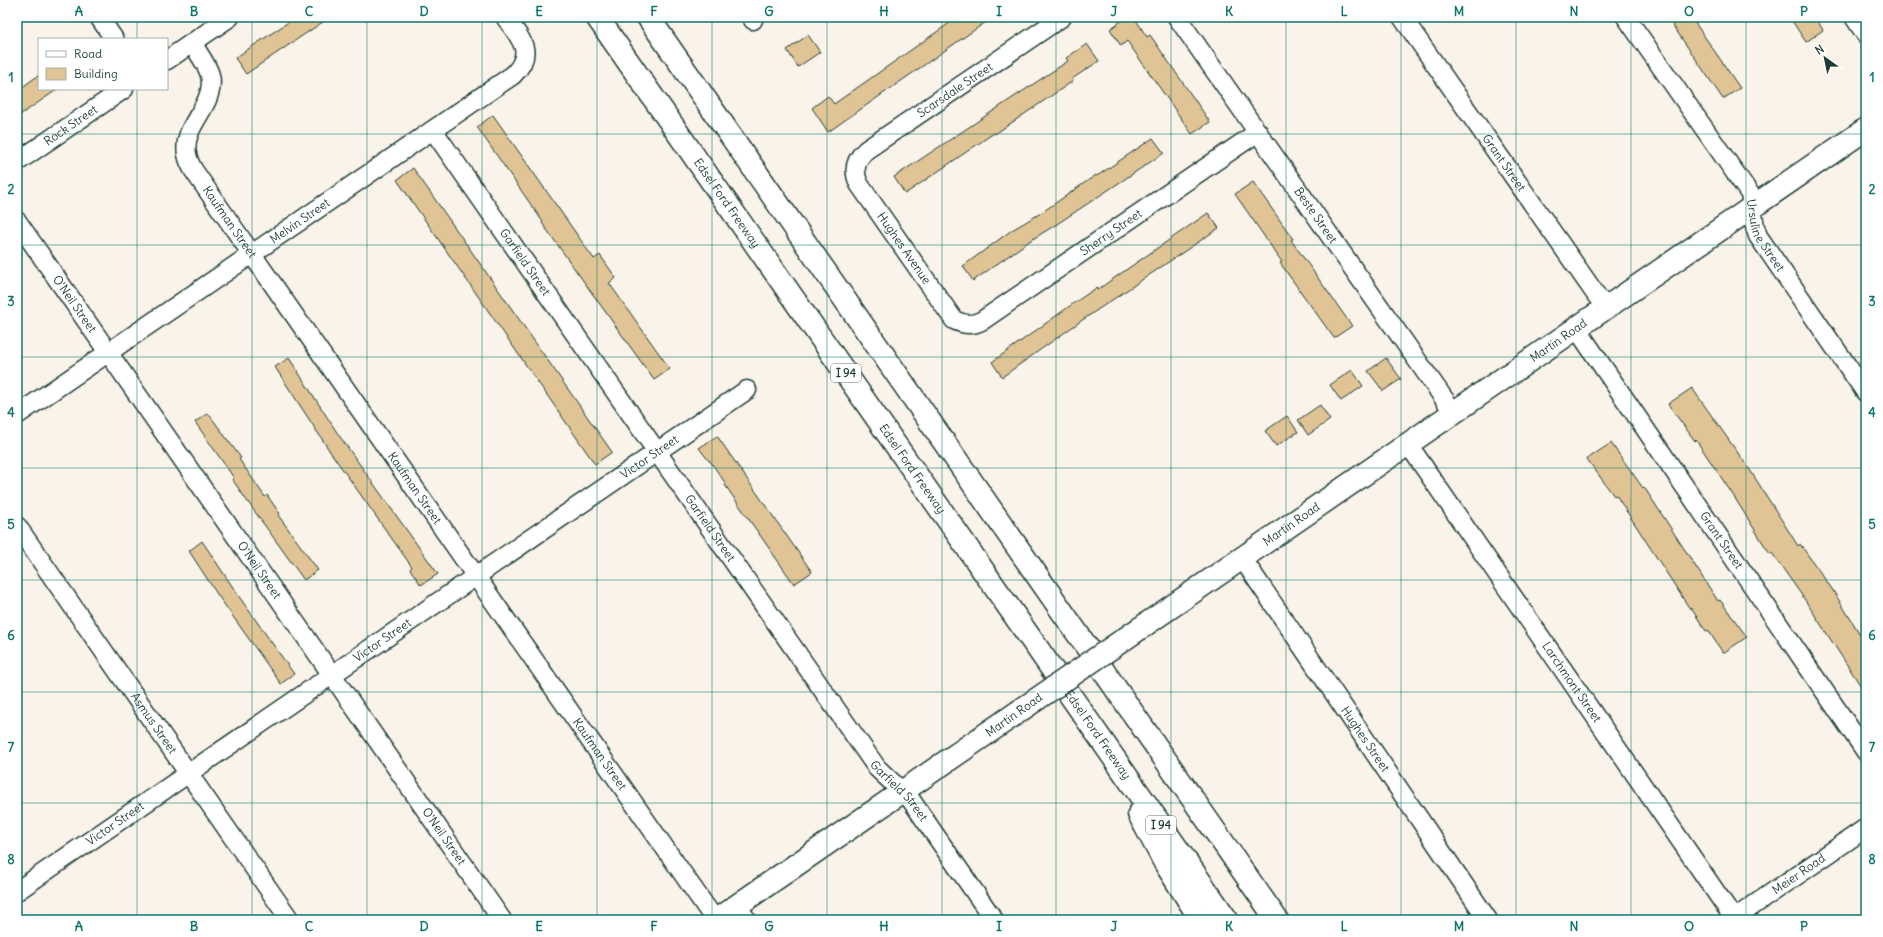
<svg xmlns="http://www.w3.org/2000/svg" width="1883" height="937" font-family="Delius,sans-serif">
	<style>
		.building { fill: #e1c495; stroke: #1f3d34 }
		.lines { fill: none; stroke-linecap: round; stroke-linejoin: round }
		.minor-casing { stroke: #1f3d34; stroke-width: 21 }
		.tertiary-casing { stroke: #1f3d34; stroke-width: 25 }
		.motorway-casing { stroke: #1f3d34; stroke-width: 25 }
		.minor { stroke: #fff; stroke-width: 18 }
		.tertiary { stroke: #fff; stroke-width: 22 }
		.motorway { stroke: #fff; stroke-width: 22 }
		.tertiary-bridge-casing { stroke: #1f3d34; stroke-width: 25; stroke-linecap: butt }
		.tertiary-bridge { stroke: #fff; stroke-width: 22 }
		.grid { fill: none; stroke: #0f766e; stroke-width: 1; stroke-opacity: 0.55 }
		.labels { text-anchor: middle; stroke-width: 3; stroke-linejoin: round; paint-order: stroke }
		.shield { fill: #fff; stroke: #627771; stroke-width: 1 }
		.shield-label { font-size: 11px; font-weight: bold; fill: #1f3d34 }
		.street-label { font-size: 12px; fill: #1f3d34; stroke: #fff }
		.neatline { fill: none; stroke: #0f766e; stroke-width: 1.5 }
		.grid-label { font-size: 13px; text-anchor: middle; font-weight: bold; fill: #0f766e }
	</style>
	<rect width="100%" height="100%" fill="#f9f3ea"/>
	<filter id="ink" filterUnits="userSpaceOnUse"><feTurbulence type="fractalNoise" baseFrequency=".025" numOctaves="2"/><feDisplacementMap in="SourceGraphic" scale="8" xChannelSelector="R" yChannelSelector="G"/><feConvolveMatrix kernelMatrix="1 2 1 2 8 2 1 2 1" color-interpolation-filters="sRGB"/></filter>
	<g filter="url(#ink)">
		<g class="building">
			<polygon points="296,17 330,17 246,74 235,58"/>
			<polygon points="958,17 993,17 828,132 812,108 828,96 834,104"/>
			<polygon points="1127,17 1134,17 1147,37 1150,35 1210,122 1192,134 1127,41 1121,46 1110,29"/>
			<polygon points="1667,17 1691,17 1740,88 1723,99"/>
			<polygon points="1798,17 1815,17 1823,30 1806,42 1792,21"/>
			<polygon points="808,35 820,52 798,67 787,50"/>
			<polygon points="1087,44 1099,61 1072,79 1073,81 1051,96 995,134 994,133 905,194 894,177 1068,61 1066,58"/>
			<polygon points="39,75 39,89 58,89 17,117 17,91"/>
			<polygon points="493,115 594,259 600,255 616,278 609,283 670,369 654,380 542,223 543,222 477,127"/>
			<polygon points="1153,138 1164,153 1057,224 1028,242 973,281 963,266 1012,230 1041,213 1096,175 1097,176"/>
			<polygon points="413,168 612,452 595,464 397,180"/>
			<polygon points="1253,182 1293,239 1291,240 1352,326 1334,338 1280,263 1282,262 1235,194"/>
			<polygon points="1208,213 1219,228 1078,323 1002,377 992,362 1074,303 1096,288 1097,290"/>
			<polygon points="289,358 338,434 438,574 421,585 410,569 412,567 331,453 275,367"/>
			<polygon points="1386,358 1401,379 1383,391 1368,371"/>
			<polygon points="1352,370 1363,386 1341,401 1330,385"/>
			<polygon points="1692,388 1750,470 1798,546 1800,544 1832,589 1866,644 1866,694 1803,597 1772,553 1770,554 1731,492 1696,440 1695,441 1668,404"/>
			<polygon points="1320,405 1330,420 1308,435 1298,420"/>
			<polygon points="208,413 241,458 239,459 265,497 267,495 280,514 278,515 318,570 304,580 245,498 232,479 234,478 195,422"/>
			<polygon points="1287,416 1298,432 1276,446 1265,431"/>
			<polygon points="717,436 812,572 794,584 725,485 726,484 710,461 709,461 699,448"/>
			<polygon points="1611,443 1643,488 1644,487 1718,601 1720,600 1747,637 1723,653 1708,630 1706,631 1691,608 1690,609 1616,495 1614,496 1587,459"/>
			<polygon points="202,541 240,598 294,674 281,684 219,597 189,551"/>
		</g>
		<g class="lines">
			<g class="minor-casing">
				<g id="minor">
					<polyline points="99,17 114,39"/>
					<path id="s1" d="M1062,17l-196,133c-11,10 -13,21 -7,34l95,136c10,5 19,6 29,0l275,-188"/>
					<path id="s2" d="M1177,17l277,396"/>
					<path id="s3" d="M1402,17l204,292"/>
					<path id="s4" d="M1626,17l124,177 5,33 3,9 108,157"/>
					<polyline points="1854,17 1866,35"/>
					<polyline points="753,20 754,17"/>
					<path id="s5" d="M192,43c6,10 15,21 18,32 7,30 -29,50 -23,79 1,6 4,12 7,17l521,749"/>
					<polyline points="167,60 230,17"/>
					<path id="s6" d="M433,130l444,638 34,32 83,120"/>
					<path id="s7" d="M17,162l107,-73"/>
					<path id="s8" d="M17,221l485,699"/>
					<path id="s9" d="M1577,329l289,423"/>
					<path id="s10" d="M17,415l496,-340c23,-23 7,-37 -8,-58"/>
					<path id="s11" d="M1408,444l327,476"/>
					<path id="s12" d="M17,526l273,394"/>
					<path id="s13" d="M1242,558l246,362"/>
					<path id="s14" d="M17,891l730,-501"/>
					<polyline points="737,906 747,920"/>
					<path id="s15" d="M1732,920l134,-92"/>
				</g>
			</g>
			<g class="tertiary-casing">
				<g id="tertiary">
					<path id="s16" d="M1139,629l727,-500"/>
					<polyline points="716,920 1018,712"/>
				</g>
			</g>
			<g class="motorway-casing">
				<g id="motorway">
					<path id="s17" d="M597,17l630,903"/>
					<polyline points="648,17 1277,920"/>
					<polyline points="1139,814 1165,863 1201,920"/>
				</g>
			</g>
			<use href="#minor" class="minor"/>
			<use href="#tertiary" class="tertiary"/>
			<use href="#motorway" class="motorway"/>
			<g class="tertiary-bridge-casing">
				<polyline id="tertiary-bridge" points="1018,712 1139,629"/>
			</g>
			<use href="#tertiary-bridge" class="tertiary-bridge"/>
		</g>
	</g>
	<path class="grid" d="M137,17v22M252,17v903M367,17v903M482,17v903M597,17v903M712,17v903M827,17v903M942,17v903M1056,17v903M1171,17v903M1286,17v903M1401,17v903M1516,17v903M1631,17v903M1746,17v903M137,89v831M17,134h1849M17,245h1849M17,357h1849M17,468h1849M17,580h1849M17,692h1849M17,803h1849"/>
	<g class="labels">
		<g class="shield">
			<rect x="831" y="364" width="30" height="18" rx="3"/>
			<rect x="1146" y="816" width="30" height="18" rx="3"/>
		</g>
		<g class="shield-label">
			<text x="846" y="377">I 94</text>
			<text x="1161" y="829">I 94</text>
		</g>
		<g class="street-label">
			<text transform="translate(955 90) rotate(-34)" y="4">Scarsdale Street</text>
			<text dy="4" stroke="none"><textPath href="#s7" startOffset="65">Rock Street</textPath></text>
			<text dy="4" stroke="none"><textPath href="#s3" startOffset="178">Grant Street</textPath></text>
			<text dy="4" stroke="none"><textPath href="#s17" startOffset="227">Edsel Ford Freeway</textPath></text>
			<text dy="4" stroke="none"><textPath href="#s2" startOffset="242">Beste Street</textPath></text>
			<text dy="4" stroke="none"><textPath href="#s10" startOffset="343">Melvin Street</textPath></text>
			<text dy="4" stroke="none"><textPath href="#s5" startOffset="202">Kaufman Street</textPath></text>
			<text dy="4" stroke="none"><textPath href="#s1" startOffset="626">Sherry Street</textPath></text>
			<text dy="4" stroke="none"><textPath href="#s4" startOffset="261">Ursuline Street</textPath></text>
			<text dy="4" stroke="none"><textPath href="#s1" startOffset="353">Hughes Avenue</textPath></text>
			<text dy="4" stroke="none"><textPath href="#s6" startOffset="161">Garfield Street</textPath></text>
			<text dy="4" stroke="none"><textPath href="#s8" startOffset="101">O'Neil Street</textPath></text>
			<text dy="4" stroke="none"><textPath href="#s16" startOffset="509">Martin Road</textPath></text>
			<text dy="4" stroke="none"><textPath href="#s14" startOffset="767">Victor Street</textPath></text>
			<text dy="4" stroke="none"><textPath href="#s17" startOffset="551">Edsel Ford Freeway</textPath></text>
			<text dy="4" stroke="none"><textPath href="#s5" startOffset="526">Kaufman Street</textPath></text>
			<text dy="4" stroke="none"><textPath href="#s16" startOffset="185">Martin Road</textPath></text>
			<text dy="4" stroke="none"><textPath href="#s6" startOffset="485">Garfield Street</textPath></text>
			<text dy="4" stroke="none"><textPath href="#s9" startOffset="256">Grant Street</textPath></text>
			<text dy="4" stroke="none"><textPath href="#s8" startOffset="425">O'Neil Street</textPath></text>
			<text dy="4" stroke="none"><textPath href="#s14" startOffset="443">Victor Street</textPath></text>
			<text dy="4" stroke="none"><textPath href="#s11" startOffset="289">Larchmont Street</textPath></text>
			<text transform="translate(1014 715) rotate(-35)" y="4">Martin Road</text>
			<text dy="4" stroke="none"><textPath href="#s12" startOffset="240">Asmus Street</textPath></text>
			<text dy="4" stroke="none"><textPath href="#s17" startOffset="875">Edsel Ford Freeway</textPath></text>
			<text dy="4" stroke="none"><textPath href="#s13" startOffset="219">Hughes Street</textPath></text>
			<text dy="4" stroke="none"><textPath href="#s5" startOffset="850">Kaufman Street</textPath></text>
			<text dy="4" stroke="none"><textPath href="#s6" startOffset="809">Garfield Street</textPath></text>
			<text dy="4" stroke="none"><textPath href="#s14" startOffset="119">Victor Street</textPath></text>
			<text dy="4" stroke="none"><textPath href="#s8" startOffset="749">O'Neil Street</textPath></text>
			<text dy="4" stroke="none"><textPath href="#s15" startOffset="81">Meier Road</textPath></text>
		</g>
	</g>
	<rect width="1883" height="937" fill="none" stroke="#fff" stroke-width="44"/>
	<rect x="38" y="38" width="130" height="52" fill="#ffffff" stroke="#a5b1ae"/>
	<rect x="46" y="51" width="20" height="6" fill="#ffffff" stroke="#a5b1ae"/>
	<text x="74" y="58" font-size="12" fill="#1f3d34">Road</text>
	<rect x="46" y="68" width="20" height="12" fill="#e1c495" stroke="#a5b1ae"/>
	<text x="74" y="78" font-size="12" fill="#1f3d34">Building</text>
	<g transform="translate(1825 58) rotate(327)" stroke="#ffffff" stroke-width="3" paint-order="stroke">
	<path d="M0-3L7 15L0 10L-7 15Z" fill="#1f3d34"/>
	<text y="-6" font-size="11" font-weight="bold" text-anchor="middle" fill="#1f3d34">N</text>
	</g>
	<rect x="22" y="22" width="1839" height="893" class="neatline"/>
	<g class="grid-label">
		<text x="79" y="16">A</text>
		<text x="194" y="16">B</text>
		<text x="309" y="16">C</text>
		<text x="424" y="16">D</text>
		<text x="539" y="16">E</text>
		<text x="654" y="16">F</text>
		<text x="769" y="16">G</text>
		<text x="884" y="16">H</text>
		<text x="999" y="16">I</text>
		<text x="1114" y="16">J</text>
		<text x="1229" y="16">K</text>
		<text x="1344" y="16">L</text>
		<text x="1459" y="16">M</text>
		<text x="1574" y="16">N</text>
		<text x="1689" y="16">O</text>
		<text x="1804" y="16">P</text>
		<text x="11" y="82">1</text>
		<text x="1872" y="82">1</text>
		<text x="11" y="194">2</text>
		<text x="1872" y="194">2</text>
		<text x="11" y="306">3</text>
		<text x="1872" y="306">3</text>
		<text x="11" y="417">4</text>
		<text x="1872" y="417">4</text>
		<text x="11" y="529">5</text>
		<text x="1872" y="529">5</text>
		<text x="11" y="640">6</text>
		<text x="1872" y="640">6</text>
		<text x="11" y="752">7</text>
		<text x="1872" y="752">7</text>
		<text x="11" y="864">8</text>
		<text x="1872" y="864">8</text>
		<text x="79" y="931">A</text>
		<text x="194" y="931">B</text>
		<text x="309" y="931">C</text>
		<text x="424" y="931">D</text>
		<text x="539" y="931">E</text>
		<text x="654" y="931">F</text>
		<text x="769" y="931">G</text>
		<text x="884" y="931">H</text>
		<text x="999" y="931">I</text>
		<text x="1114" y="931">J</text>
		<text x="1229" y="931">K</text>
		<text x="1344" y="931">L</text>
		<text x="1459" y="931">M</text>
		<text x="1574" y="931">N</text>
		<text x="1689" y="931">O</text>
		<text x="1804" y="931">P</text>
	</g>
</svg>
